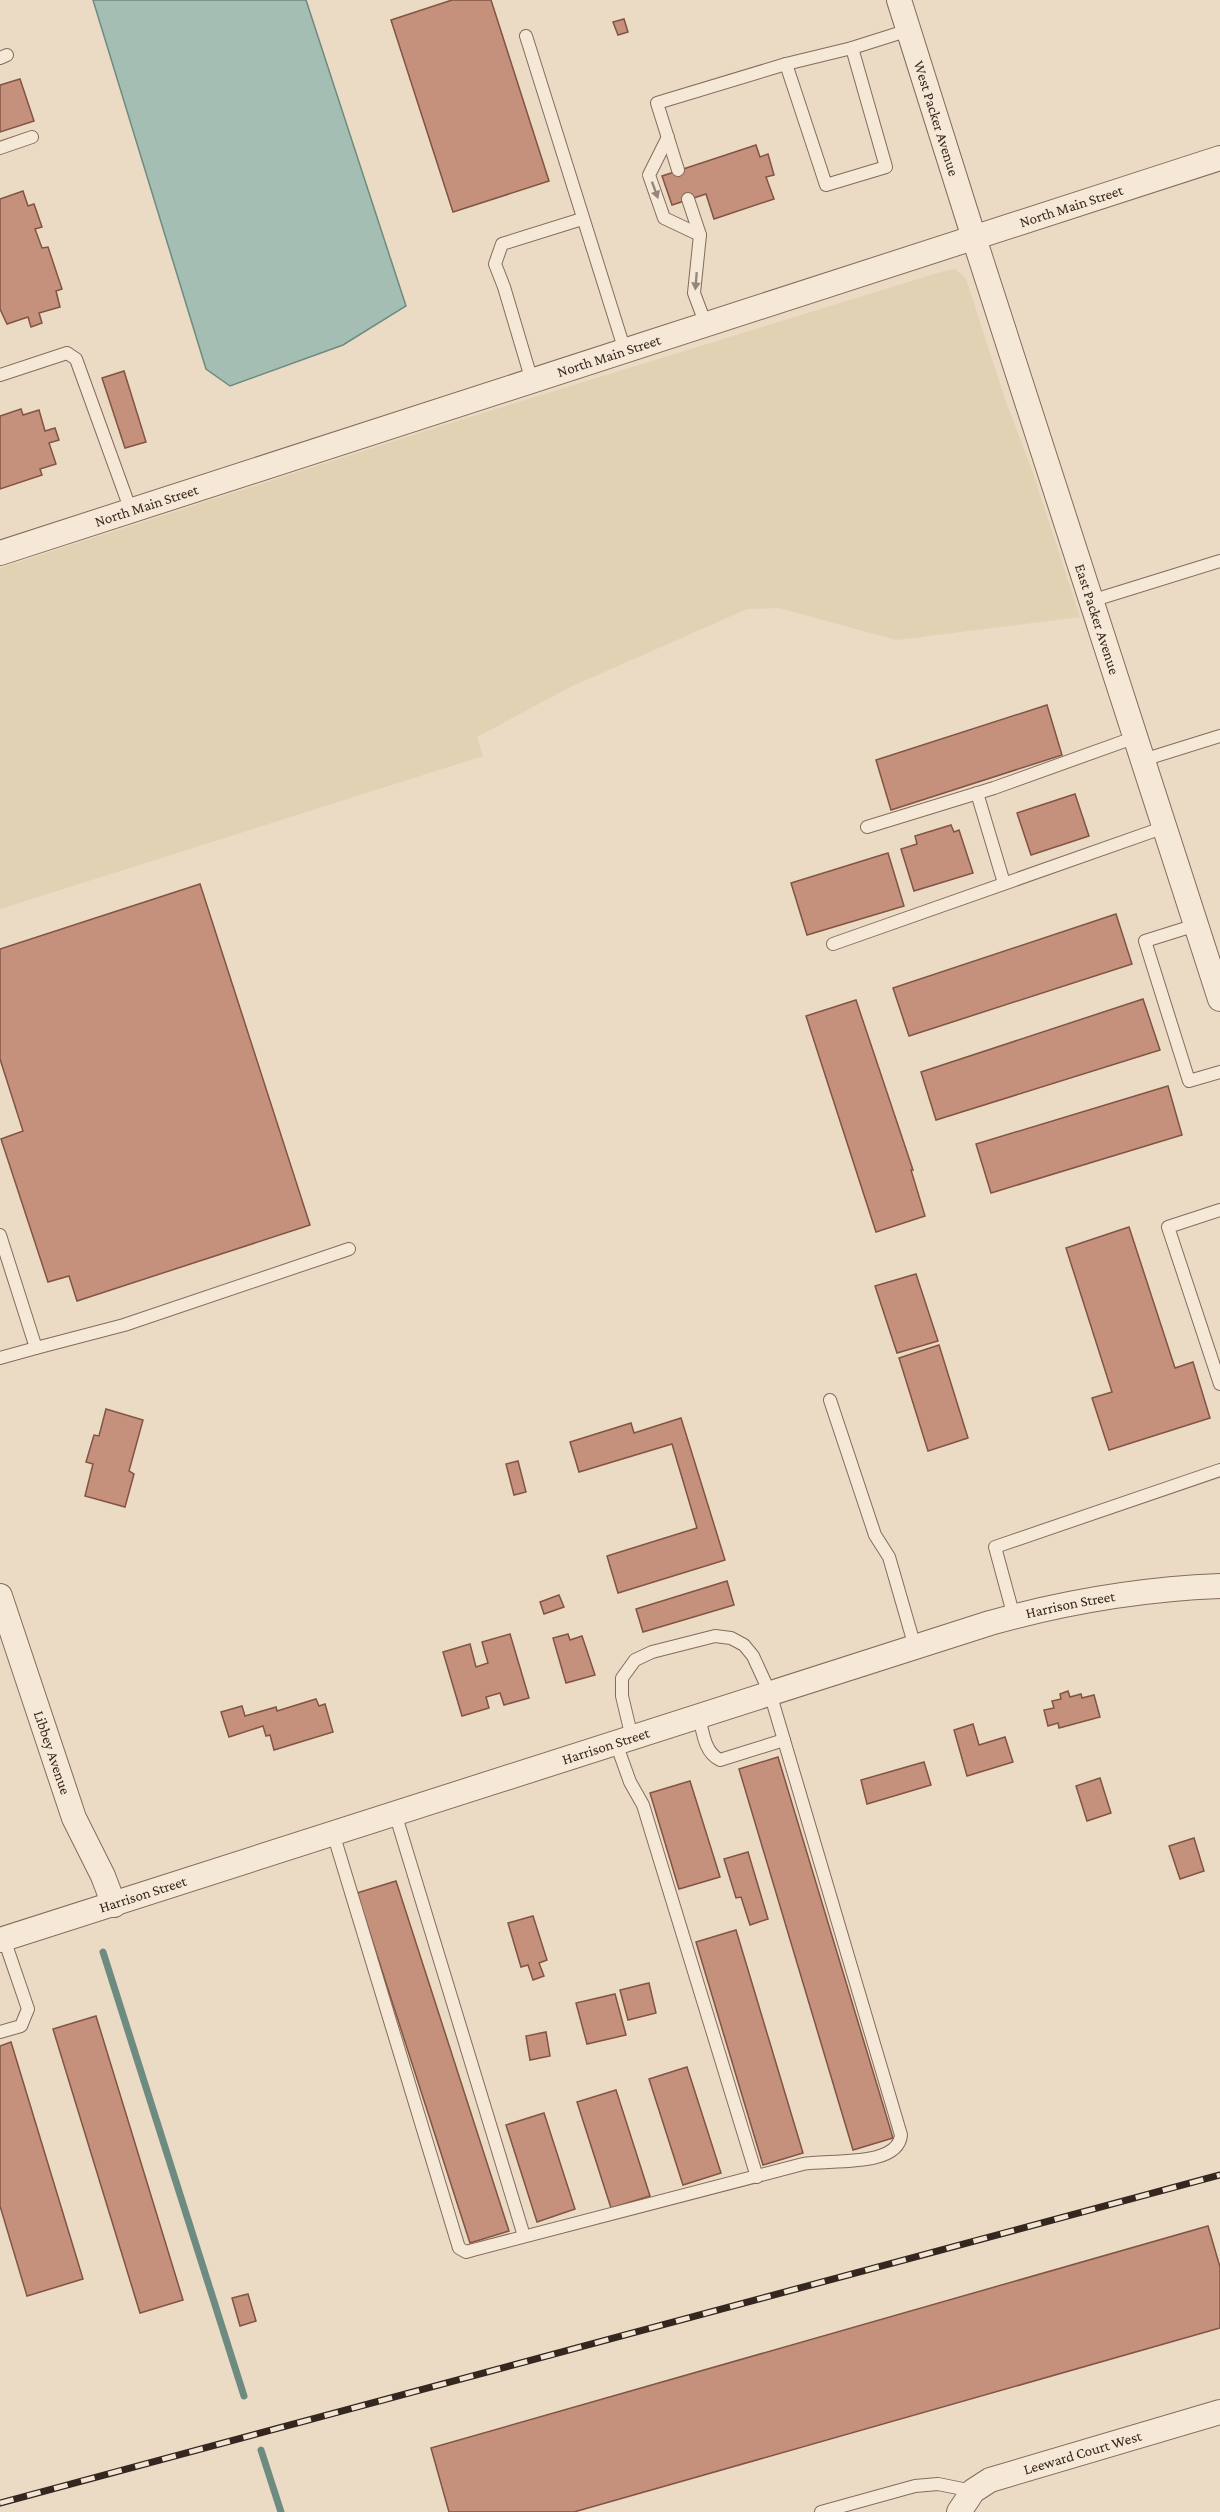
<svg xmlns="http://www.w3.org/2000/svg" width="1220" height="2512" font-family="'Crimson Pro',serif">
	<style>
		.farmland { fill: #e0d2b2 }
		.water { fill: #a5beb3; stroke: #6d8b80; stroke-width: 1.5 }
		.lines { fill: none; stroke-linecap: round; stroke-linejoin: round }
		.stream { stroke: #6d8b80; stroke-width: 7 }
		.building { fill: #c6917c; stroke: #815443; stroke-width: 1.5 }
		.service-casing { stroke: #846c5c; stroke-width: 14 }
		.minor-casing { stroke: #846c5c; stroke-width: 26 }
		.service { stroke: #f6e8d6; stroke-width: 12 }
		.minor { stroke: #f6e8d6; stroke-width: 24 }
		.rail-casing { stroke: #35261f; stroke-width: 7 }
		.rail { stroke: #f3e5d3; stroke-width: 4.5; stroke-dasharray: 14; stroke-linecap: butt }
		.oneway { fill: #96877a }
		.labels { text-anchor: middle; stroke-width: 4.5; stroke-linejoin: round; paint-order: stroke }
		.street-label { font-size: 15px; fill: #35261f; stroke: #f3e5d3 }
	</style>
	<rect width="100%" height="100%" fill="#ebdac4"/>
	<polygon class="farmland" points="955,269 966,279 1006,402 1032,470 1080,617 897,640 779,608 747,609 570,687 477,737 483,756 0,909 0,568 441,426 944,271"/>
	<polygon class="water" points="93,0 306,0 406,306 343,345 230,386 206,369"/>
	<g class="lines">
		<g class="stream">
			<polyline points="103,1952 244,2396"/>
			<polyline points="261,2450 281,2512"/>
		</g>
	</g>
	<g class="building">
		<polygon points="452,0 491,0 549,181 453,212 391,20"/>
		<polygon points="624,19 628,32 618,35 613,22"/>
		<polygon points="20,79 34,121 0,132 0,85"/>
		<polygon points="756,145 760,157 768,154 774,175 766,177 774,199 714,219 706,194 672,205 662,176"/>
		<polygon points="23,191 28,206 34,204 42,227 35,229 42,248 48,247 62,289 56,291 60,307 39,313 42,323 31,327 28,317 7,324 0,309 0,199"/>
		<polygon points="124,371 146,442 125,448 102,378"/>
		<polygon points="21,409 23,415 39,410 45,431 55,428 59,440 49,443 56,464 40,469 42,475 0,489 0,416"/>
		<polygon points="1047,705 1062,755 891,810 876,760"/>
		<polygon points="1075,794 1089,836 1031,855 1017,813"/>
		<polygon points="951,825 954,832 959,830 973,873 914,891 901,849 917,844 915,836"/>
		<polygon points="888,853 904,906 807,935 791,883"/>
		<polygon points="200,884 310,1225 77,1301 69,1276 48,1282 1,1139 23,1131 0,1059 0,949"/>
		<polygon points="1116,914 1132,964 909,1036 893,988"/>
		<polygon points="1143,999 1160,1050 936,1120 921,1072"/>
		<polygon points="856,1000 913,1170 911,1170 925,1216 876,1232 806,1016"/>
		<polygon points="1168,1086 1182,1135 991,1193 976,1144"/>
		<polygon points="1129,1227 1175,1368 1193,1362 1210,1418 1109,1450 1092,1398 1112,1392 1066,1248"/>
		<polygon points="916,1274 938,1341 897,1353 875,1286"/>
		<polygon points="939,1345 968,1438 928,1451 899,1358"/>
		<polygon points="106,1409 143,1420 129,1471 134,1474 125,1507 85,1496 93,1464 86,1462 94,1435 99,1436"/>
		<polygon points="681,1418 725,1560 618,1593 607,1556 697,1528 672,1444 579,1472 570,1442 631,1423 634,1433"/>
		<polygon points="518,1461 526,1492 514,1495 506,1464"/>
		<polygon points="727,1581 734,1605 643,1632 636,1609"/>
		<polygon points="559,1595 564,1607 544,1614 540,1602"/>
		<polygon points="510,1634 529,1698 504,1705 500,1693 486,1697 489,1708 462,1716 443,1652 470,1644 476,1667 488,1663 482,1642"/>
		<polygon points="568,1634 570,1640 582,1636 595,1675 566,1683 553,1638"/>
		<polygon points="1068,1691 1070,1697 1081,1694 1082,1698 1094,1695 1100,1717 1059,1728 1058,1723 1048,1726 1044,1710 1054,1708 1052,1701 1061,1699 1060,1694"/>
		<polygon points="316,1699 319,1706 325,1704 333,1732 274,1750 270,1735 266,1736 263,1726 229,1737 221,1712 242,1706 245,1716 276,1707 277,1711"/>
		<polygon points="973,1724 979,1745 1005,1737 1013,1762 967,1776 954,1730"/>
		<polygon points="778,1757 893,2138 853,2150 739,1769"/>
		<polygon points="924,1762 931,1785 867,1804 861,1780"/>
		<polygon points="1100,1778 1111,1813 1087,1821 1076,1786"/>
		<polygon points="690,1781 720,1877 679,1889 650,1793"/>
		<polygon points="1194,1838 1204,1871 1180,1879 1169,1846"/>
		<polygon points="748,1852 768,1919 750,1925 741,1897 736,1898 724,1859"/>
		<polygon points="396,1881 509,2231 470,2243 357,1893"/>
		<polygon points="533,1916 547,1960 539,1963 544,1976 533,1980 528,1965 521,1967 508,1923"/>
		<polygon points="736,1930 803,2153 763,2165 696,1942"/>
		<polygon points="649,1983 656,2013 628,2020 620,1990"/>
		<polygon points="615,1994 626,2035 587,2044 576,2003"/>
		<polygon points="96,2016 183,2300 140,2313 53,2029"/>
		<polygon points="546,2032 550,2056 530,2060 526,2036"/>
		<polygon points="11,2042 83,2279 27,2296 0,2206 0,2046"/>
		<polygon points="687,2067 721,2173 683,2185 649,2079"/>
		<polygon points="616,2090 650,2196 611,2208 577,2102"/>
		<polygon points="544,2113 575,2209 537,2222 506,2125"/>
		<polygon points="1208,2226 1220,2267 1220,2328 574,2512 449,2512 431,2448"/>
		<polygon points="248,2294 256,2321 240,2326 232,2298"/>
	</g>
	<g class="lines">
		<g class="service-casing">
			<g id="service">
				<polyline points="526,36 625,351"/>
				<polyline points="0,58 7,55"/>
				<polyline points="786,64 826,185 886,167 852,48"/>
				<polyline points="668,137 649,175 664,218 700,235"/>
				<polyline points="0,148 32,137"/>
				<polyline points="678,170 657,103 786,64 852,48 909,30"/>
				<polyline points="688,199 700,235 694,293 706,325"/>
				<polyline points="0,375 67,353 76,359 131,511"/>
				<polyline points="532,381 504,287 495,264 502,244 582,219"/>
				<polyline points="1091,601 1220,561"/>
				<polyline points="1143,760 1220,736"/>
				<polyline points="977,793 1004,883"/>
				<polyline points="867,827 994,788 1136,737"/>
				<polyline points="1196,925 1145,941 1189,1081 1220,1072"/>
				<polyline points="833,944 1165,827"/>
				<polyline points="1220,1210 1168,1227 1220,1384"/>
				<polyline points="0,1235 36,1348 0,1358"/>
				<polyline points="36,1348 124,1325 349,1249"/>
				<polyline points="830,1400 875,1535 889,1557 915,1647"/>
				<polyline points="1014,1617 995,1547 1220,1470"/>
				<path d="M699,1716c4,16 5,36 21,44l64,-20"/>
				<polyline points="616,1743 630,1782 643,1805 757,2177"/>
				<polyline points="395,1813 524,2236"/>
				<path d="M333,1833l126,415 7,4 7,-2 330,-86c24,-5 95,4 98,-29l-131,-442 -17,-37 -9,-11 -13,-7 -16,-2 -63,16 -17,8 -13,18v18l10,42"/>
				<polyline points="0,2032 21,2026 28,2009 4,1939"/>
				<polyline points="821,2512 915,2486 938,2484 973,2491"/>
			</g>
		</g>
		<g class="minor-casing">
			<g id="minor">
				<path id="s1" d="M899,0l75,238 246,761"/>
				<path id="s2" d="M0,553l1220,-395"/>
				<path id="s3" d="M0,1596l74,222 29,58 11,29"/>
				<path id="s4" d="M0,1940l990,-317c75,-21 152,-34 230,-37"/>
				<path id="s5" d="M959,2512l14,-21 17,-11 230,-68"/>
			</g>
		</g>
		<use href="#service" class="service"/>
		<use href="#minor" class="minor"/>
		<g class="rail-casing">
			<polyline id="rail" points="0,2503 1220,2175"/>
		</g>
		<use href="#rail" class="rail"/>
	</g>
	<defs><path id="oneway-solid" d="M-6-.8H1V-3.2L6.5 0L1 3.2V.8H-6Z" transform="scale(1.5)"/></defs>
	<g class="oneway">
		<use href="#oneway-solid" transform="translate(655 190) rotate(70)"/>
		<use href="#oneway-solid" transform="translate(696 281) rotate(95)"/>
	</g>
	<g class="labels">
		<g class="street-label">
			<text dy="5" stroke="none"><textPath href="#s1" startOffset="124">West Packer Avenue</textPath></text>
			<text dy="5" stroke="none"><textPath href="#s2" startOffset="1126">North Main Street</textPath></text>
			<text dy="5" stroke="none"><textPath href="#s2" startOffset="640">North Main Street</textPath></text>
			<text dy="5" stroke="none"><textPath href="#s2" startOffset="154">North Main Street</textPath></text>
			<text dy="5" stroke="none"><textPath href="#s1" startOffset="650">East Packer Avenue</textPath></text>
			<text dy="5" stroke="none"><textPath href="#s4" startOffset="1122">Harrison Street</textPath></text>
			<text dy="5" stroke="none"><textPath href="#s4" startOffset="636">Harrison Street</textPath></text>
			<text dy="5" stroke="none"><textPath href="#s3" startOffset="165">Libbey Avenue</textPath></text>
			<text dy="5" stroke="none"><textPath href="#s4" startOffset="150">Harrison Street</textPath></text>
			<text dy="5" stroke="none"><textPath href="#s5" startOffset="142">Leeward Court West</textPath></text>
		</g>
	</g>
</svg>
